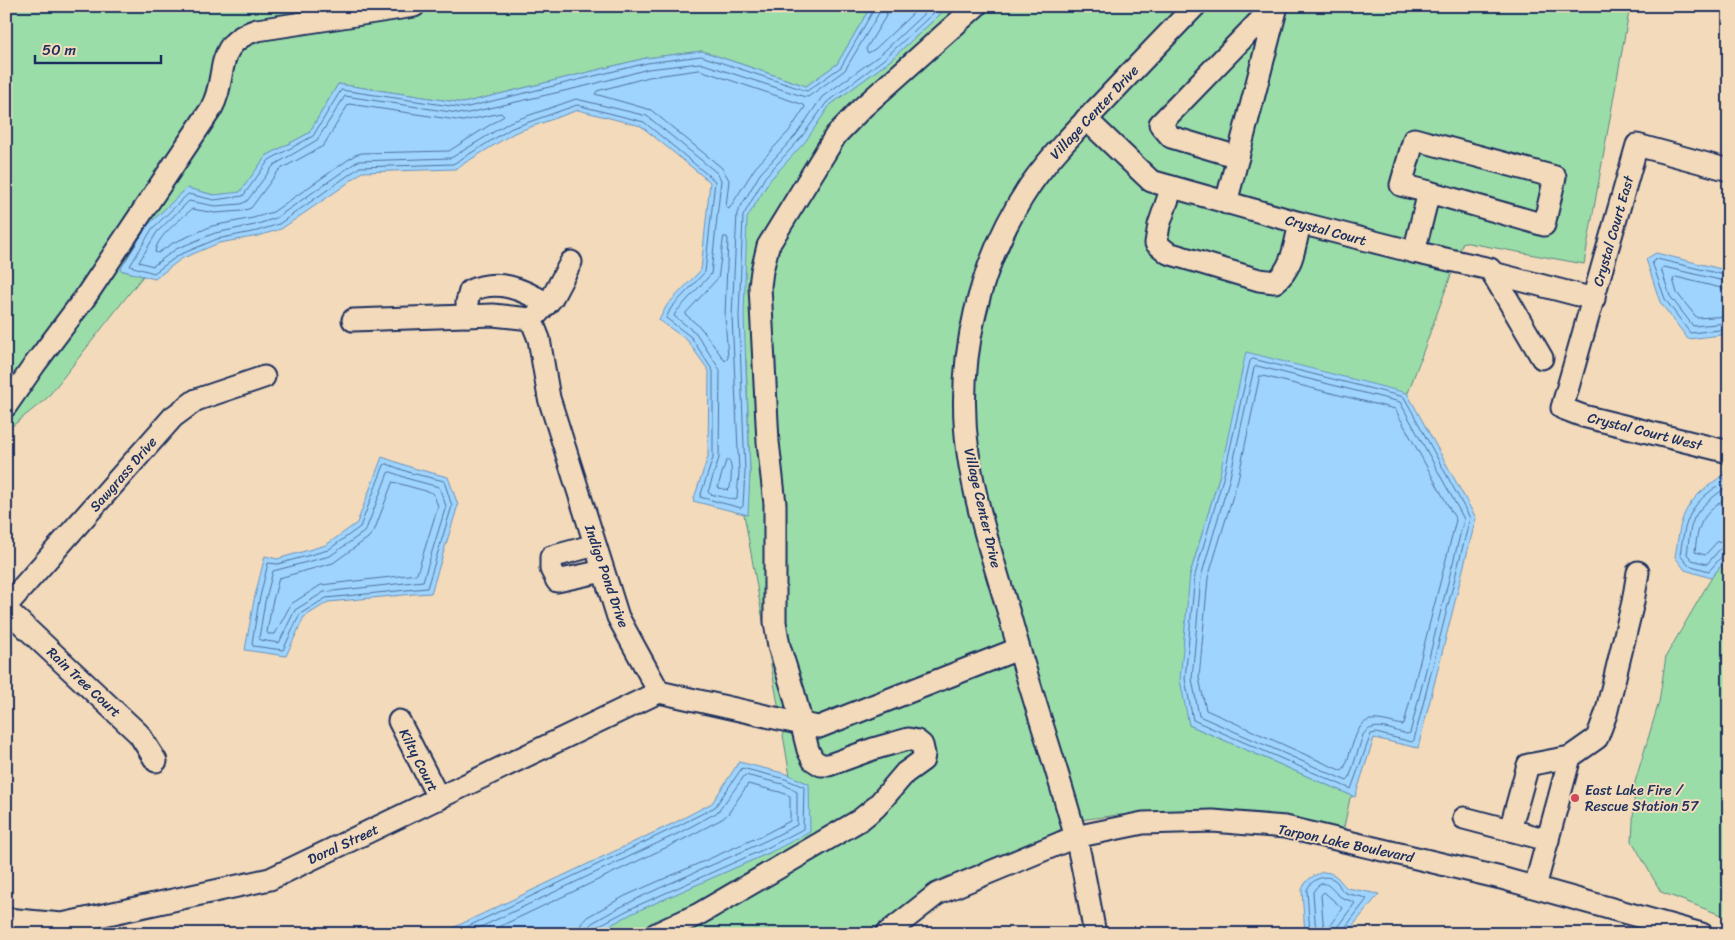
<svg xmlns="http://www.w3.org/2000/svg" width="1735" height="940" font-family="Sriracha,sans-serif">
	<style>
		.green { fill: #9bdda8; stroke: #5b8683 }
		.water { fill: #9ed4fd; stroke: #6a92bd }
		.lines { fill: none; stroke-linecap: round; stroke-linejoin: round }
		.shore { stroke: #4f719e; stroke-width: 1 }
		.minor-casing { stroke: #1b2f5e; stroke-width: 25 }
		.minor { stroke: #f2daba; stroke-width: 21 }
		.poi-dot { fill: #d1495b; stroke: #f2daba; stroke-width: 2 }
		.labels { text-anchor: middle; stroke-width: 4; stroke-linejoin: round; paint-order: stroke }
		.street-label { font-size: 14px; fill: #1b2f5e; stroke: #f2daba }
		.poi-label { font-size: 14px; fill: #1b2f5e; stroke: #f2daba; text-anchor: start }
	</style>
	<rect width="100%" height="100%" fill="#f2daba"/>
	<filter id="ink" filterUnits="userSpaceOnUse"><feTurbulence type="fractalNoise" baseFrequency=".02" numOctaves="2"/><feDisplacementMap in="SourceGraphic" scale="10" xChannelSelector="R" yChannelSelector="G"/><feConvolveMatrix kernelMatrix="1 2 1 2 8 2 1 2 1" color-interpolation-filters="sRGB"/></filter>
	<g filter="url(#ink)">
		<g class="green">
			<polygon points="6,6 871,6 837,64 806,86 702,51 646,58 463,103 338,84 309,133 266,156 240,193 214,195 187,188 148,225 120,270 143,276 47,398 6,431"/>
			<polygon points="949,6 1182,6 1073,118 1049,146 958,354 1007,644 817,718 779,710 744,514 747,515 750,472 746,359 729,340 744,305 744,298 733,239 770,180 804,142 830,105 887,63"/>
			<path d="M1208,6h422l-46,258 -121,-22 -55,151 -188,81 -30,100 -1,151 164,71 -3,2 -7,34 -225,-17 -38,5c-24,-79 -49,-159 -70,-239 -12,-42 -25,-85 -32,-128 -15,-91 12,-186 61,-263 13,-21 31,-39 48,-58l69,42 -56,-55z"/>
			<polygon points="1729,556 1729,918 1661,892 1632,841 1635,782 1659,702 1666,656 1712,577"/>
			<polygon points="1012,661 1063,828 1025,848 930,888 871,934 594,934 634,912 771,852 809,784 790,776 782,729"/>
		</g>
		<g class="water">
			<polygon points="871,6 949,6 887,63 830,105 805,142 770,180 747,218 744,316 750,472 748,515 693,501 708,457 709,371 687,340 659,320 667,305 701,270 710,182 641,126 578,110 514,133 455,169 362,172 341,188 281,229 258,236 219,243 181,259 155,279 120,270 148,225 187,188 214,195 240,192 266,156 309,133 338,84 463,103 646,58 702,51 806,86 837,64"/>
			<polygon points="1656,253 1729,271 1729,334 1688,339 1660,302 1646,259"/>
			<polygon points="1246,352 1407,393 1476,518 1418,748 1374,738 1355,797 1189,725 1180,680 1190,574 1220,474"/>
			<polygon points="382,457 413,468 448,477 458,505 431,593 414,594 328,602 304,617 286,656 245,650 254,600 265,556 277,559 326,545 357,523"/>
			<path d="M1729,469v87l-18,22 -26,-8 -10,-13c5,-28 4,-45 26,-65 9,-8 19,-14 28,-23z"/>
			<polygon points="739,762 787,774 809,784 810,832 771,852 635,912 594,934 440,934 674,823 712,803"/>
			<path d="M1323,872c15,1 14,7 24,16l32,6 -33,40h-41l-3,-44c4,-11 10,-14 21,-18z"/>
		</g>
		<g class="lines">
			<g class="shore">
				<polyline points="874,6 873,11 841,67 807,91 701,56 647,63 464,108 341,90 313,136 269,160 243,196 214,200 188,194 152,229 130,266 154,273 179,255 217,239 257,231 279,224 360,167 453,164 512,128 577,105 644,122 715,181 705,272 671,308 666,318 691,337 713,371 713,458 700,497 741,508 743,506 745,472 739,316 743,216 765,177 800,139 827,102 884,59 941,6"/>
				<polyline points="880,6 879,13 845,70 808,97 802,96 700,63 648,69 590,85 464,114 345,96 317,140 274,165 247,201 241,204 215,206 189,201 157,232 139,262 153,266 176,249 215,233 255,225 276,218 358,161 451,158 510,122 576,99 647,116 717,173 721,180 711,274 676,312 674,316 696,333 720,370 719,458 708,492 710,494 736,500 737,498 739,472 732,316 737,213 760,174 796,135 822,97 880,55 932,6"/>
				<polyline points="888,6 886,16 866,49 868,53 875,49 921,6"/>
				<polygon points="700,70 804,105 805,107 790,130 755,168 729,209 726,207 729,180 722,168 651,110 595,94 597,91 649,77"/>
				<path d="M349,104l114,17 38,-8 3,3 -55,35 -87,2 -7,2 -82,57 -20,6 -41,8 -39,17 -15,10 -3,-1c2,-16 25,-32 37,-43l23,4 27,-2 9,-3 28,-38 44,-24z"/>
				<polygon points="724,237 727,237 728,239 725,316 728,358 725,361 701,328 685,314 718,278"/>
				<polyline points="1729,276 1657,259 1652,262 1665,299 1690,333 1729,329"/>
				<polyline points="1729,282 1664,267 1661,269 1670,296 1693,326 1729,323"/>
				<polyline points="1729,290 1676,277 1673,279 1677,293 1697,318 1729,316"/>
				<polygon points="1253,359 1404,397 1470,518 1414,740 1412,742 1376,733 1371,734 1351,789 1193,720 1185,679 1195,575 1224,475 1250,361"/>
				<path d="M1257,366l143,36 64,117 -54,214 -3,1c-13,-3 -35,-14 -44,1l-14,44 -2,2 -148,-65 -7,-37 9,-102 29,-100 24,-109z"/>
				<path d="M1260,376h3l132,33 61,111 -52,204 -2,1c-37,-9 -40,-10 -52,27 -2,7 -4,14 -8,19l-136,-61 -7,-32 9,-100 30,-99z"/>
				<path d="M729,460c4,7 2,19 1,28l-2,2 -9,-2 -1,-2 8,-25z"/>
				<polygon points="387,464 411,473 444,481 452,506 427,588 326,598 300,614 283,650 253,646 252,643 259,601 268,563 278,564 328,550 360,527 384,465"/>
				<polygon points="391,472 409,479 439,487 446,506 423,581 324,592 295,610 279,643 260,640 259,638 265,602 273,571 330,556 364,532 367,527 388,473"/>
				<path d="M1729,476c-7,7 -15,12 -22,18 -21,17 -23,36 -27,61l8,10 21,6 14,-16 6,-2"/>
				<polygon points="393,482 433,493 438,506 417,574 321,585 291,604 275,634 268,634 267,632 272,604 279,578 333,563 368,538 374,531"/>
				<path d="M1729,485c-11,9 -25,17 -33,30 -7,10 -7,27 -9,39l5,6 15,4 13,-15 9,-2"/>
				<path d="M1729,495c-25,20 -31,24 -34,57l10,3 12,-13 12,-3"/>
				<polyline points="452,934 676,827 715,807 742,768 785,779 804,787 803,829 769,847 632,908 596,927 593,934"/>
				<path d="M466,934l213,-101 39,-21 27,-37 38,9 14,8v33c-67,36 -140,59 -205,98l-4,4 -1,7"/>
				<polyline points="484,934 682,840 722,819 728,814 748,784 780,792 790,796 790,821 763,835 625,896 587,917 581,924 579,934"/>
				<path d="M1310,934l-3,-44c4,-11 20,-18 30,-8 3,4 3,7 7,10 7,4 16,3 23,7l-23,30 -1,5"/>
				<path d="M1316,934l-3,-42c12,-19 18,-1 28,5 4,3 10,3 14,6l-17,23 -2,8"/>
				<polyline points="1324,934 1321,895 1324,892 1342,908 1331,924 1329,934"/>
			</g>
			<g class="minor-casing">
				<g id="minor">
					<polyline points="1086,119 1151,181 1300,223 1414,252 1490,269 1542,358"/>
					<polyline points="1238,157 1171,137 1160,124 1274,6"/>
					<polyline points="1729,170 1637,145 1562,408 1583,416 1729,452"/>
					<path d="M1172,187l-13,38 -3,18 12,10 91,27 16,2c18,-13 20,-39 25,-59"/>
					<polyline points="1226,203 1277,6"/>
					<polyline points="1414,252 1429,192 1401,185 1414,139 1555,177 1544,225 1429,192"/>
					<polyline points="1493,273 1594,299"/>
					<polyline points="537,314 552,298 571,262"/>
					<path d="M467,316v-14l3,-11c27,-13 53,-2 77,13"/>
					<polyline points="353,320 493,315 531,319 539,339 549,398 618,617 659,692 802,724 819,727 1018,649"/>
					<path d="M6,406l29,-42 49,-65 127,-190c18,-32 0,-65 46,-79l157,-24"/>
					<polyline points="595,545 551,557 551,569 557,581 603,571"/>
					<polyline points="6,606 173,417 196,400 264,377"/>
					<polyline points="6,609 139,734 156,761"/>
					<polyline points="399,721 439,799"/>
					<polyline points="1464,818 1548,840"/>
					<polyline points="1510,830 1528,765 1570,757"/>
					<polyline points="1535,887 1570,757 1597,738 1606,714 1633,602 1638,572"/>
					<polyline points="6,919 62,924 270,879 659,692"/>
					<polyline points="656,934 699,914 860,820 876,807 905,773 923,760 924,754 922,745 917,741 908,739 873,749 829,765 821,765 813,760 808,750 794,694 779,646 775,622 775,504 768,442 760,286 762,271 768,246 836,135 862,108 976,6"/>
					<polyline points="886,934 937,894 1075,837 1143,823 1213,821 1285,827 1501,878 1702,934"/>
					<path d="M1095,934c-6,-32 -11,-64 -19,-96 -20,-74 -46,-147 -66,-221 -16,-54 -34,-109 -42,-164 -13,-93 11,-192 63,-269 22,-31 49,-58 75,-85 29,-31 59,-62 89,-93"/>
				</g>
			</g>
			<use href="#minor" class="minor"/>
		</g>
	</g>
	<circle class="poi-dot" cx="1575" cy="798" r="5"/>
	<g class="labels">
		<g class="street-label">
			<text transform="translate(1094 112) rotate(-47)" y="5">Village Center Drive</text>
			<text transform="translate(1326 230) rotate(15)" y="5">Crystal Court</text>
			<text transform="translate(1613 231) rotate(-74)" y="5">Crystal Court East</text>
			<text transform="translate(1645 431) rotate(14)" y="5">Crystal Court West</text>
			<text transform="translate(123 474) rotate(-49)" y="5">Sawgrass Drive</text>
			<text transform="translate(983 508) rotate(77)" y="5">Village Center Drive</text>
			<text transform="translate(607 576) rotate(71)" y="5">Indigo Pond Drive</text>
			<text transform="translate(84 682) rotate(43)" y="5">Rain Tree Court</text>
			<text transform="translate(419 760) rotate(63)" y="5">Kilty Court</text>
			<text transform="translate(1346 843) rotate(12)" y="5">Tarpon Lake Boulevard</text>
			<text transform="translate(343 844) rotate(-25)" y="5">Doral Street</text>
		</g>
		<g class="poi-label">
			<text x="1585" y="795">East Lake Fire /<tspan x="1585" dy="16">Rescue Station 57</tspan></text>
		</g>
	</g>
	<rect width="1735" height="940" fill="none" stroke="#f2daba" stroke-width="25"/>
	<rect x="12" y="12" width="1710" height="915" fill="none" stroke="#1b2f5e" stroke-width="2" filter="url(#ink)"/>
	<path d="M35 55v8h126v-8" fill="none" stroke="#1b2f5e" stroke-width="2.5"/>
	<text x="42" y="55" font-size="15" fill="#1b2f5e" stroke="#f2daba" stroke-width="4" paint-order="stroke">50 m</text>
</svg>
